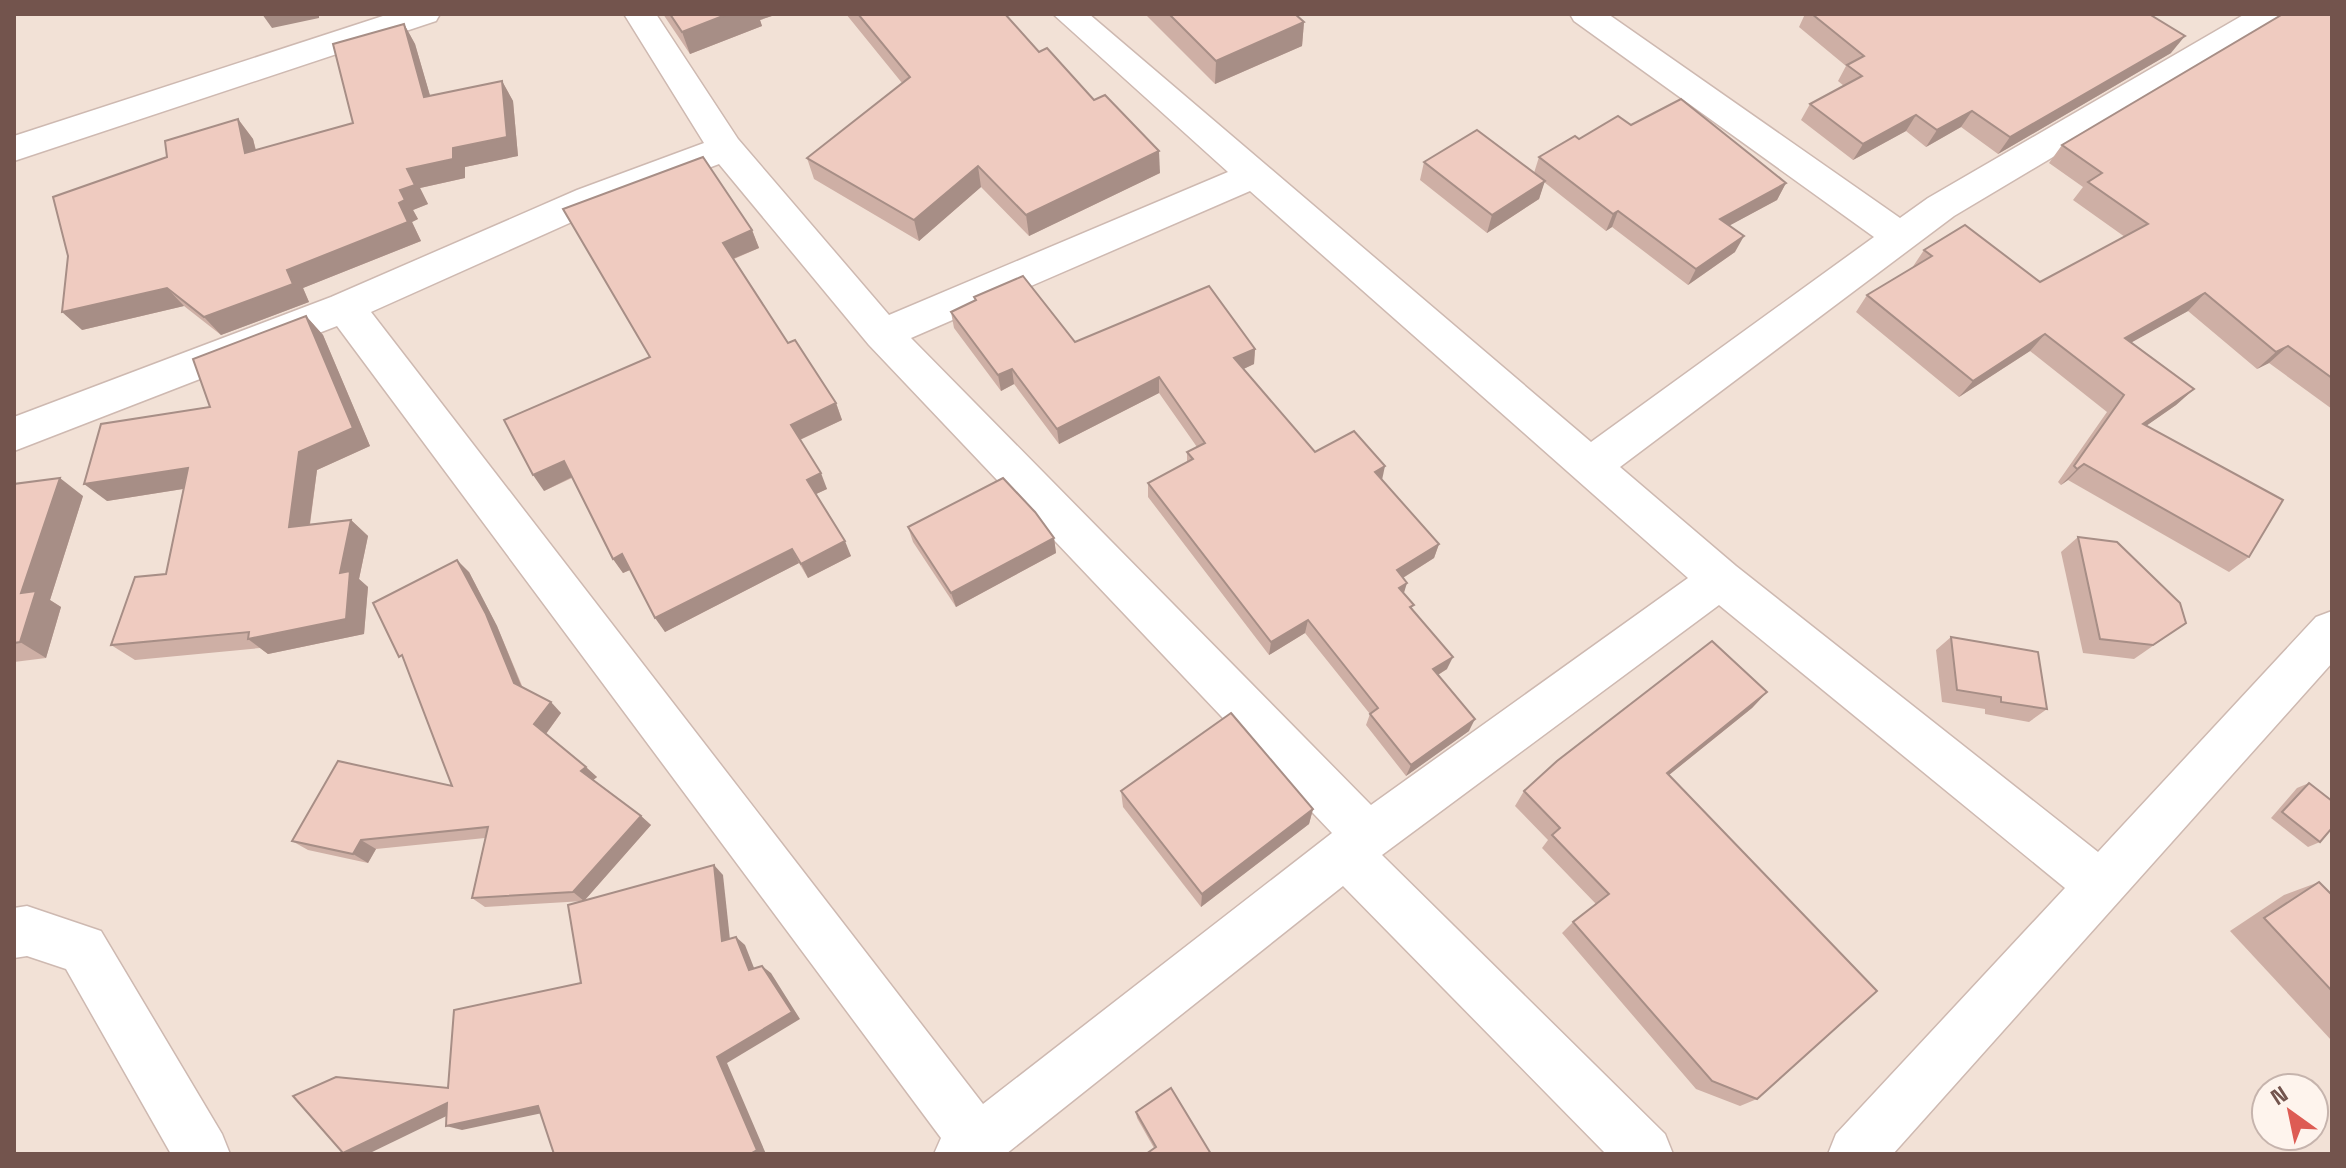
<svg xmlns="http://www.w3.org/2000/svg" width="2346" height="1168" font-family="'Space Grotesk',sans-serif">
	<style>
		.residential { fill: #f2e1d6; fill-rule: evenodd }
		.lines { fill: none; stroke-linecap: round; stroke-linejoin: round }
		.minor-casing { stroke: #ceb9b1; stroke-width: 3 }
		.minor { fill: #fff; fill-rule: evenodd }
		.wall { fill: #ceafa5 }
		.shaded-wall { fill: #a78e86 }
		.building { fill: #efcbc0; stroke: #a78e86; stroke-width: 2 }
	</style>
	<rect width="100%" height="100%" fill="#fbf0e7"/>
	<path class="residential" d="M14,14h2318v1140h-2318zM2266,1088h48v48h-48z"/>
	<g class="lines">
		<g class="minor-casing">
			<g id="minor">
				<polygon points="389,14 440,14 436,21 14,161 14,136"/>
				<path d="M624,14h32l82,125 151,176 339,-143 -175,-158h36l502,428 283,-205 -300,-216 -4,-7h38l292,204 28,-20 317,-184h40l-4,7 -327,195 -334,251 116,99 362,286 218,-235 16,-6v52l-439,491h-65l8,-20 229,-246 -346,-283 -337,250 283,279 8,20h-67l-263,-268 -337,268h-72l7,-16 -604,-812 -323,125v-34l317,-120 246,-107 127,-47zM719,164l150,181 463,488 -349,271 -612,-792 232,-104zM1250,191l438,387 -317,227 -460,-467z"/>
				<polygon points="27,906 101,931 222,1134 230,1154 171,1154 66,969 27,956 14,958 14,908"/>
			</g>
		</g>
		<use href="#minor" class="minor"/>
	</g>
	<g class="wall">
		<polygon points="663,14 778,14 760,20 762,26 690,54"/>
		<polygon points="846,14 1005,14 1039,52 1160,173 1029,236 981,187 919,241 814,179 807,158 902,83"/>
		<polygon points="1145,14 1295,14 1304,22 1302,46 1215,84"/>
		<polygon points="1805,14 2149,14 2171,53 1998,154 1961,127 1926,147 1906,131 1853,160 1801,120 1810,104 1844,86 1838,81 1846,66 1799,27"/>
		<polygon points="2332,14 2332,409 2269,363 2257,369 2188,311 2131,342 2194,389 2176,405 2147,425 2249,557 2229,572 2068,480 2061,485 2058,482 2107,412 2030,351 1959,397 1856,312 1867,295 1912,268 1924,250 2040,282 2125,237 2073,200 2083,187 2049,163 2062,145"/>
		<polygon points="404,24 415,44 430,96 502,81 513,101 518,156 465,167 465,178 420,188 428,204 413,210 418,219 412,222 421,241 303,288 309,302 221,335 184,306 82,330 167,157 238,119 253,139 256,150 353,123"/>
		<polygon points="1631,125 1786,183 1777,200 1730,225 1735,252 1688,285 1612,227 1606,231 1544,182 1539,199 1487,233 1420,180 1424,162 1534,173 1539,157 1579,139"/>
		<polygon points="563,209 752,230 759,248 734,259 788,343 836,403 842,420 800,440 827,489 816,494 851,556 808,578 799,563 665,632 630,570 623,573 613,559 572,478 544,491 650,357"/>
		<polygon points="974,297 1075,342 1255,349 1254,364 1243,369 1315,452 1382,480 1439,544 1434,558 1403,578 1404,594 1447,669 1438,675 1469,731 1406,776 1366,725 1370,714 1305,633 1269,655 1148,497 1148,483 1187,462 1187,452 1197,447 1159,393 1059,444 1014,384 1001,391 954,328 951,312 975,301"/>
		<polygon points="306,316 323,335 370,446 317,470 310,525 351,520 368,536 359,579 368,587 364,634 268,654 260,648 135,660 111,645 166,574 183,489 107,501 210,407"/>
		<polygon points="14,484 83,496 50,600 61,607 46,658 14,662"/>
		<polygon points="908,527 1054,538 1056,553 956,607 913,542"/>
		<polygon points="2078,537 2186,623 2134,659 2083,653 2061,552"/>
		<polygon points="469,572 497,626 523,688 561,713 546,734 597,777 593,780 641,816 651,825 584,901 485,907 472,898 485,838 376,849 368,863 308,850 292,841 452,786"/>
		<polygon points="1951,637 2047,709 2029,722 1985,714 1985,709 1942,702 1936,650"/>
		<polygon points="1767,692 1752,708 1669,775 1757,1099 1740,1106 1696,1089 1562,933 1573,922 1596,904 1542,848 1548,840 1515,806 1524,791"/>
		<polygon points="2309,783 2320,842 2308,847 2271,818 2297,788"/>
		<polygon points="1121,791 1313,809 1309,824 1201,907 1123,807"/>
		<polygon points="2319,882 2332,895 2332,1041 2230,931 2284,895"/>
		<polygon points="1136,1112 1211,1154 1154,1148 1137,1118"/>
	</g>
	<g class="shaded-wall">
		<polygon points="262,14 319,14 319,18 272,28"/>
		<polygon points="728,14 778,14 760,20 762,26 690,54 682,32"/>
		<polygon points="1304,22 1302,46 1215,84 1216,61"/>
		<polygon points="404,24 415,44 436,116 424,97"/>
		<polygon points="2185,36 2171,53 1998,154 2010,137"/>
		<polygon points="502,81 513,101 518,156 465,167 465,178 420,188 428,204 413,210 418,219 412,222 421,241 303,288 309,302 221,335 204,317 287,270 399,203 400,190 407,169 453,148"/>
		<polygon points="1972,111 1961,127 1926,147 1937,130"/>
		<polygon points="1916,115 1906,131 1853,160 1863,144"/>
		<polygon points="238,119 253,139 261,172 245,153"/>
		<polygon points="1159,151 1160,173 1029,236 1026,215"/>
		<polygon points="978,166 981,187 919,241 914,220"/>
		<polygon points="1545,181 1539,199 1487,233 1492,215"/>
		<polygon points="1786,183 1777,200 1712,235 1720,219"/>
		<polygon points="1618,211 1612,227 1606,231 1613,214"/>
		<polygon points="752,230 759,248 730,260 723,243"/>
		<polygon points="1744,236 1735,252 1688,285 1696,269"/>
		<polygon points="167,288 184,306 82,330 62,312"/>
		<polygon points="2205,293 2188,311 2109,355 2125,338"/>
		<polygon points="306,316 323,335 370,446 317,470 307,544 289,527"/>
		<polygon points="2045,334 2030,351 1959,397 1973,381"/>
		<polygon points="2288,346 2269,363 2257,369 2276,352"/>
		<polygon points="1255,349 1254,364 1233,374 1234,358"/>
		<polygon points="1012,369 1014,384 1001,391 998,375"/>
		<polygon points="1159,377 1159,393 1059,444 1057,429"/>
		<polygon points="2194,389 2176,405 2126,440 2143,424"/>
		<polygon points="836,403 842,420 797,441 791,425"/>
		<polygon points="564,461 574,476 544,491 533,475"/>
		<polygon points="2084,464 2068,480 2061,485 2077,469"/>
		<polygon points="1385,466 1382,480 1375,472"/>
		<polygon points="188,468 208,485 107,501 84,484"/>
		<polygon points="821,473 827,489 814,495 807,480"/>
		<polygon points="60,478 83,496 50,600 61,607 46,658 20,642 21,593"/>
		<polygon points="351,520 368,536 359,579 368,587 364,634 268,654 248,639 340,573"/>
		<polygon points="1054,538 1056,553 956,607 951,593"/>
		<polygon points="845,541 851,556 808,578 801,564"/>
		<polygon points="1439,544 1434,558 1393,584 1397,570"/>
		<polygon points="792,549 799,563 665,632 655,618"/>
		<polygon points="622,554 632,569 623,573 613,559"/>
		<polygon points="457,560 469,572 497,626 525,695 514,683"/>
		<polygon points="1407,583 1403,596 1399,588"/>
		<polygon points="1308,620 1305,633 1269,655 1271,642"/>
		<polygon points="1453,657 1447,669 1428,681 1433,669"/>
		<polygon points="1767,692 1752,708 1654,787 1667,773"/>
		<polygon points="551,702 561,713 545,735 534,724"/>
		<polygon points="1475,719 1469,731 1406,776 1411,765"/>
		<polygon points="586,767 597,777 592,781 581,771"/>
		<polygon points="1313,809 1309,824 1201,907 1202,894"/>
		<polygon points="641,816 651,825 584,901 573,892"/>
		<polygon points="361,840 376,849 368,863 353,854"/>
		<polygon points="714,865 723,875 731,949 722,941"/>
		<polygon points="736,937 745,945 758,978 749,970"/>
		<polygon points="762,966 771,973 800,1019 727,1063 766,1154 750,1154 717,1057"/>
		<polygon points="447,1103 463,1108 368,1154 343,1153"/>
		<polygon points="538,1106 552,1111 462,1130 446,1126"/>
	</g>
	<g class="building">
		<polygon points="670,14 728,14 682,32"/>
		<polygon points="858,14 1005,14 1039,52 1047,48 1094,100 1105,95 1159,151 1026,215 978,166 914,220 807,158 910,77"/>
		<polygon points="1169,14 1295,14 1304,22 1216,61"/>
		<polygon points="1812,14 2149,14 2185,36 2010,137 1972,111 1937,130 1916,115 1863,144 1810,104 1862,76 1847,65 1864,56"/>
		<polygon points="2283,14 2332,14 2332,378 2288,346 2276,352 2205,293 2125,338 2194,389 2143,424 2283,500 2249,557 2084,464 2077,469 2074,466 2124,395 2045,334 1973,381 1867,295 1932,256 1924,250 1965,225 2040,282 2148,224 2088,182 2102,173 2062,145"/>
		<polygon points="404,24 424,97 502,81 507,137 453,148 453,159 407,169 415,185 400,190 405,200 399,203 408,222 287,270 293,284 204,317 167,288 62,312 68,256 53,197 167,157 165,141 238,119 245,153 353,123 333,44"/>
		<polygon points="1681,99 1786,183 1720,219 1744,236 1696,269 1618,211 1613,214 1539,157 1575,136 1579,139 1618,116 1631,125"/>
		<polygon points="1477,130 1545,181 1492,215 1424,162"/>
		<polygon points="703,157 752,230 723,243 788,343 795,340 836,403 791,425 821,473 807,480 845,541 801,564 792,549 655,618 622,554 613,559 564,461 533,475 504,420 650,357 563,209"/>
		<polygon points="1023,276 1075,342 1209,286 1255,349 1234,358 1315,452 1354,431 1385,466 1375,472 1439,544 1397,570 1407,583 1399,588 1414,605 1410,607 1453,657 1433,669 1475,719 1411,765 1370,714 1378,708 1308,620 1271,642 1148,483 1193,459 1187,452 1205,443 1159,377 1057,429 1012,369 998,375 951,312 976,300 974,297"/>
		<polygon points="306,316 353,428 299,452 289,527 351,520 340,573 350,571 346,619 248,639 249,632 111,645 135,577 166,574 188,468 84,484 101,424 210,407 193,359"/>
		<polygon points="60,478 21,593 36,591 20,642 14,643 14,484"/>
		<polygon points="1003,478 1035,512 1054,538 951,593 908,527"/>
		<polygon points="2078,537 2117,542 2180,603 2186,623 2153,645 2100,639"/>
		<polygon points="457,560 486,614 514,683 551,702 534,724 586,767 581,771 641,816 573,892 472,898 488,827 361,840 353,854 292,841 338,761 452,786 402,655 399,657 373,603"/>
		<polygon points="1951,637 2038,652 2047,709 2001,702 2001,697 1957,690"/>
		<polygon points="1712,641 1767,692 1667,773 1877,991 1757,1099 1712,1081 1573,922 1609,894 1552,835 1560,828 1524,791 1557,761"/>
		<polygon points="1231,713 1313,809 1202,894 1121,791"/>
		<polygon points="2309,783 2332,801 2332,828 2320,842 2282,812"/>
		<polygon points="714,865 722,941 736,937 749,970 762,966 792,1012 717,1057 757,1150 750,1154 554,1154 538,1106 446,1126 447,1103 343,1153 293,1096 336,1077 448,1088 454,1010 581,983 568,905"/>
		<polygon points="2319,882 2332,895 2332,991 2264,918"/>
		<polygon points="1171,1088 1211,1154 1146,1154 1156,1147 1136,1112"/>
	</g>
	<rect width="2346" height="1168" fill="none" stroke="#73544d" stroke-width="32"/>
	<g transform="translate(2290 1112) rotate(327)"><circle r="38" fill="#fef4ed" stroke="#c6b4ad" stroke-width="2"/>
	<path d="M0-6L14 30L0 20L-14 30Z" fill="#dd5c54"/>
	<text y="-12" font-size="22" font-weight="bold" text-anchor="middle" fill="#73544d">N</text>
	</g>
</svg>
